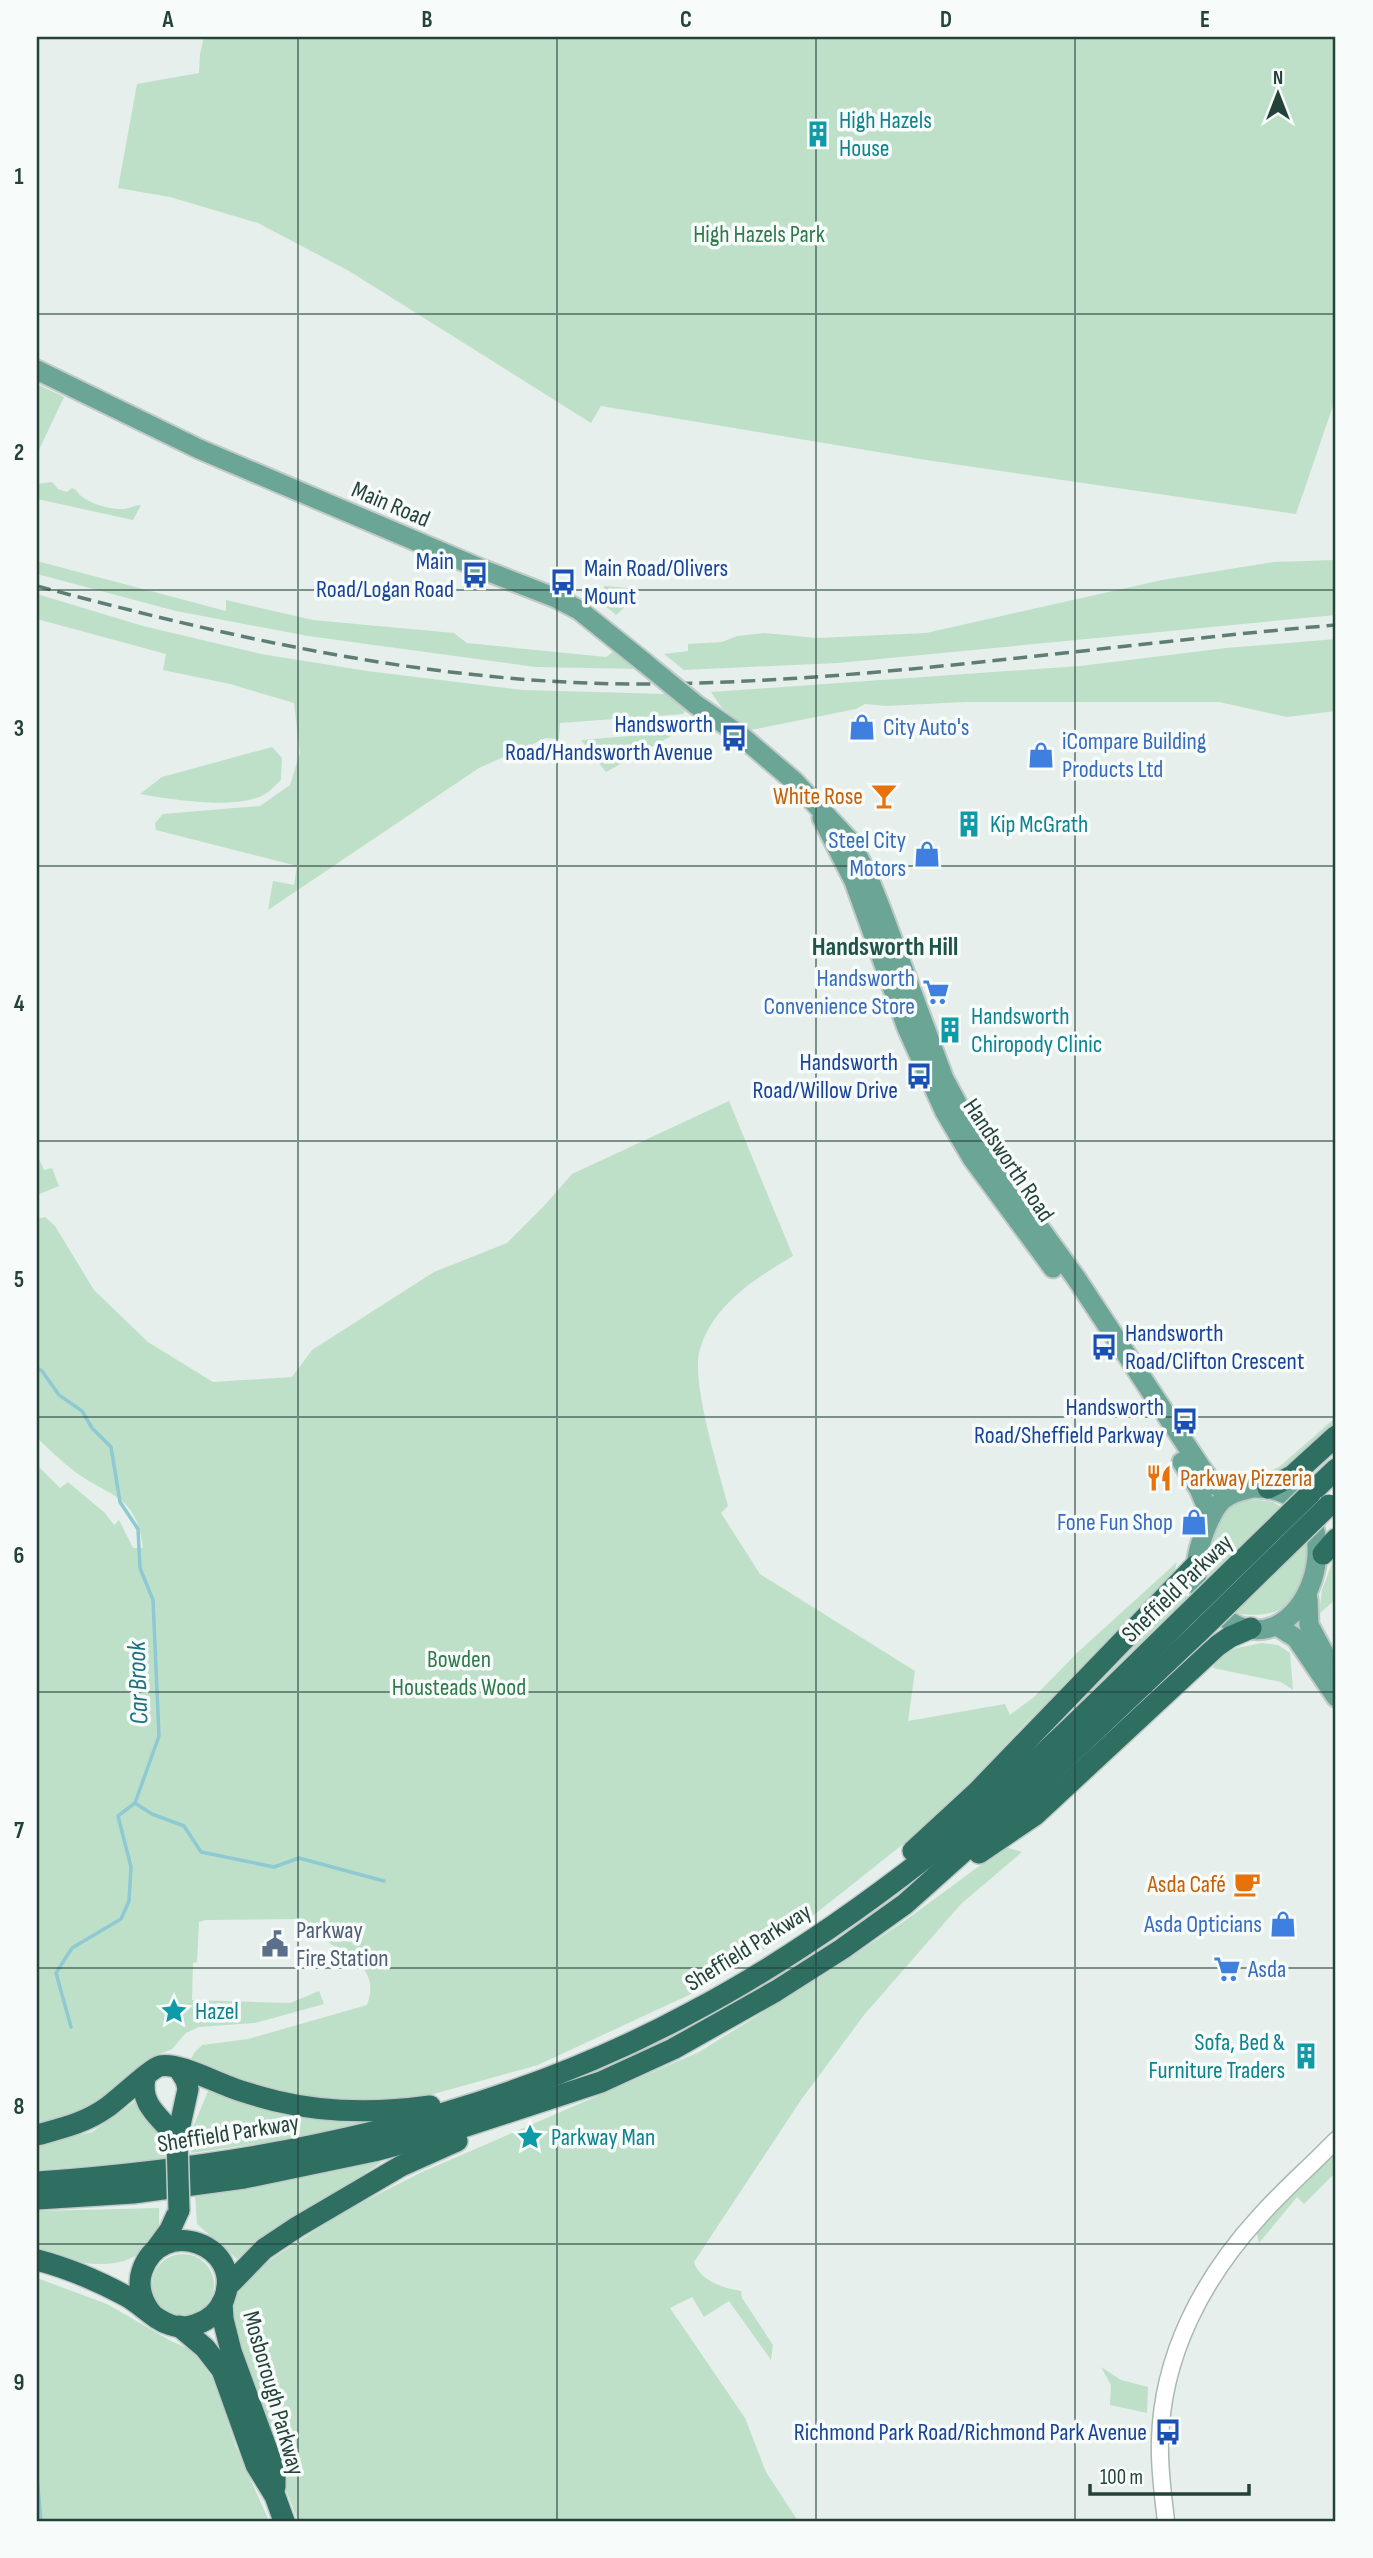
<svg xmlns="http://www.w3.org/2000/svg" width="1373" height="2558" font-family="'Sofia Sans Condensed',sans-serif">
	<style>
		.green { fill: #bfe0c8 }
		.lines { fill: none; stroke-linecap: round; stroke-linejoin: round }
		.stream { stroke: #8ec9d4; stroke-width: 3.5 }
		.minor-casing { stroke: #a8b8b2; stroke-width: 19 }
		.major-casing { stroke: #c2cac8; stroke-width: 23 }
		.highway-casing { stroke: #c2cac8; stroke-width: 24 }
		.minor { stroke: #fff; stroke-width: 16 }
		.major { stroke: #6aa596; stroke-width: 19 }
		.highway { stroke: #2f6f62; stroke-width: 21 }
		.rail { stroke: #5f7d75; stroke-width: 3.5; stroke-dasharray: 14 7; stroke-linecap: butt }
		.major-bridge-casing { stroke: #c2cac8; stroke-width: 23; stroke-linecap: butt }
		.highway-bridge-casing { stroke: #c2cac8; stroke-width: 24; stroke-linecap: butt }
		.major-bridge { stroke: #6aa596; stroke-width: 19 }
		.highway-bridge { stroke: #2f6f62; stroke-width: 21 }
		.grid { fill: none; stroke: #24423a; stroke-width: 2; stroke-opacity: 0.55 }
		.labels { text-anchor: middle; stroke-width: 7; stroke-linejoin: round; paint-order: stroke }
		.culture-label { font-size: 24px; fill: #0d838f; stroke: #f7fbf9; text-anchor: start }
		.park-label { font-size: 24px; fill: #2d7a4b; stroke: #f7fbf9 }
		.street-label { font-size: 24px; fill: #24423a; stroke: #f7fbf9 }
		.transit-label { font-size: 24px; fill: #164399; stroke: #f7fbf9; text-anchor: end }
		.shop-label { font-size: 24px; fill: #366cbe; stroke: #f7fbf9; text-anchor: end }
		.food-label { font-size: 24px; fill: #c56008; stroke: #f7fbf9; text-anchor: end }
		.service-label { font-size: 24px; fill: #4e5e75; stroke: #f7fbf9; text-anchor: start }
		.neighbourhood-label { font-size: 26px; font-weight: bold; fill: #1f5548; stroke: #f7fbf9 }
		.water-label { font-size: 26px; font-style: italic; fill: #1c6f80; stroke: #f7fbf9 }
		.neatline { fill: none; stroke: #24423a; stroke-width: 2.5 }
		.grid-label { font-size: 23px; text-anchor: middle; font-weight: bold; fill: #24423a }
	</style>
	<rect width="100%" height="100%" fill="#e6efeb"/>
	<g class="green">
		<polygon points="204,37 1336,37 1336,397 1296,514 926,460 601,406 591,423 349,271 258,223 170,197 118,188 137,84 199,73 200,54"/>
		<polygon points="37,384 64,397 37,454"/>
		<path d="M52,482l6,7 9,3 5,-4 4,2c6,12 34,20 48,19 6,-1 11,-4 17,-4l-8,15 -96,-21v-15z"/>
		<polygon points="1336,560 1336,615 838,663 684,670 664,654 688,651 688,644 722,642 737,636 764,633 817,638 926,633 1162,580 1273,562"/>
		<polygon points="37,561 226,611 226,600 313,620 454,633 467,643 606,657 614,651 619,651 640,669 535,667 308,636 176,611 37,574"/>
		<polygon points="605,586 629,588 633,599 616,615 596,598"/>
		<polygon points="37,594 143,626 261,654 367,671 523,690 667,694 685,711 683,714 560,723 559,739 546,738 479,768 268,910 273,881 294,885 297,866 156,830 155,823 163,814 260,806 290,785 300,753 294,703 230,684 163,670 166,654 37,619"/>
		<polygon points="1336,639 1336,711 1287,717 1219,702 965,702 886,706 865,704 856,709 751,730 722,708 711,692 1080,666 1226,648"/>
		<polygon points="662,725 673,735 606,772 581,740 641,735"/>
		<path d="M272,747l10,11 -1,22c-5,4 -10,11 -16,14 -28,17 -95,5 -125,0l22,-17z"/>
		<path d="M729,1101l64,155c-37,22 -80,49 -93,93 -10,31 19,122 28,157l-7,7 39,61 155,97 -7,50 97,-17 5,11 24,-18 44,-45 99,-90 -4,15 -100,102 -47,44 -55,60 -54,50 -122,97 -104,64 -153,71 -115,32 -39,6 -64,-5 -51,-9 -49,-16 -29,-14 3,-6 8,-8 46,-6 119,-34c5,-14 5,-23 -3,-36l-66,-50 -92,1 -7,2 -2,40 -4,1 -1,37 98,3 29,-12 5,13 -69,19 -56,4 -13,6 -14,16 -24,10 -35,35 -58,29 -18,1v-659l23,23 8,-6 37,31 9,12 5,-5 14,28h10c-7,-55 -33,-50 -69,-77 -13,-10 -25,-22 -37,-33v-219l8,-2 10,9 39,64 54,52 65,40 79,-5 20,-27 122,-78 73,-29 36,-36 29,-33z"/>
		<polygon points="37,1155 44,1170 52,1168 59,1186 37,1195"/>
		<polygon points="1336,1417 1336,1427 1274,1478 1249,1480 1279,1467"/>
		<path d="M1259,1500l14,2 8,5 -77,74c0,-26 8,-72 39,-80 5,-1 11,-1 16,-1z"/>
		<path d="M1308,1541c2,51 -18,82 -73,72z"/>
		<polygon points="1336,1552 1336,1599 1319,1614 1322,1590"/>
		<polygon points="1173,1594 1189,1596 1043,1739 1048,1725"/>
		<polygon points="1262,1643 1278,1645 1290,1653 1293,1690 1281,1682 1213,1668 1217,1657 1237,1648"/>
		<path d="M1005,1847l17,5 -61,52 -97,111 -63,85 -107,162c6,19 29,26 47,29l1,7 31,47 -2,15 -42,-59 -25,16 -12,-20 -22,11 75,110 21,54 32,49h-500l-38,-100 -29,-109 6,-23 33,-29 75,-49 77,-39 277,-120 134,-83 73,-49z"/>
		<polygon points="209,2089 375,2120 291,2139 191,2153 193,2127"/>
		<path d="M134,2102c20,18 26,33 32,58l-129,10v-25l55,-13z"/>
		<polygon points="1336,2150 1336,2172 1304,2204 1297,2197 1259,2243 1256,2231"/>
		<polygon points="383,2161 237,2259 197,2224 195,2195"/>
		<path d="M159,2208v25c-5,5 -9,12 -15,17 -29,25 -74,10 -107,4v-43z"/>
		<circle cx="183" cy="2285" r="31"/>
		<polygon points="37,2278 107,2304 171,2341 192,2350 215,2381 236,2447 269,2521 37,2521"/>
		<polygon points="1101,2367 1121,2380 1148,2387 1147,2413 1110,2405 1111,2385"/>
	</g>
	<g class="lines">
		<g class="stream">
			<polyline points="37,1368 42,1371 59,1395 82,1411 92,1428 111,1447 120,1502 138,1529 140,1568 153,1600 159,1736 135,1803 118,1816 131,1867 129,1901 121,1919 72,1948 56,1973 71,2027"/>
			<polyline points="135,1803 152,1814 184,1826 201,1852 274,1867 299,1858 384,1881"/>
			<polyline points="37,2477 41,2521"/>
		</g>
		<g class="minor-casing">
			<path id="minor" d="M1166,2521c-3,-26 -7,-53 -6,-80 2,-86 43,-163 100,-225 24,-27 51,-50 76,-76"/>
		</g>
		<g class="major-casing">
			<g id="major">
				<polyline points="37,370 199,449 484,570 556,598 579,610 645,663"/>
				<polyline points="695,704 740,735 794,781 850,841 867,874 881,909 944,1079 966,1120 993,1164 1076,1278 1200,1466 1211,1482 1230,1495"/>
				<polyline points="822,818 854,881 907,1028 945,1112 972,1158 1053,1268"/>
				<polyline points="1182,1462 1199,1489 1211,1517"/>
				<path d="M1253,1488c120,-2 51,207 -39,121 -7,-7 -14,-17 -17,-27 -6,-18 11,-71 27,-83 8,-7 20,-9 29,-11z"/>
				<polyline points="1308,1599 1309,1625 1331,1666"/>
				<polyline points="1277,1626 1296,1638 1336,1697"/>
			</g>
		</g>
		<g class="highway-casing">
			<g id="highway">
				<polyline points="1268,1488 1292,1476 1336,1436"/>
				<polyline points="1311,1493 1336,1469"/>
				<polyline points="1323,1554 1336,1539"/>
				<polyline points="913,1851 977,1792 1195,1566"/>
				<polyline points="979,1853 1035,1815 1217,1646 1230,1637 1251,1628"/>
				<path d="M145,2078c-6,29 18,40 32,61"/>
				<path d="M37,2135c25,-7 48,-12 69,-27 12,-8 45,-40 54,-42 17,-4 53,15 70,21 15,6 31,10 46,14 50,12 104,12 154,5"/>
				<polyline points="177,2139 188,2089 186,2080 179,2069"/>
				<path d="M37,2182c225,-16 453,-61 653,-169 93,-49 181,-111 263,-177 18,-15 36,-32 54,-49 60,-54 118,-112 176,-169"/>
				<polyline points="37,2199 133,2193 244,2178 374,2151 460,2128 601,2082 673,2049 776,1991 842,1949 905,1904 1029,1793 1198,1633"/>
				<polyline points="156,2249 170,2230 179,2210"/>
				<path d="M37,2260c31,8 61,21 89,36 15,8 28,24 45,29 8,3 18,2 26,-1 12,-4 22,-13 27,-25 21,-54 -63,-85 -82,-28 -5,15 0,32 11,44"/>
				<polyline points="227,2287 264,2249 297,2227 401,2166 457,2141"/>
				<polyline points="222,2303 223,2319 231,2351 270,2458 275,2475 275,2487"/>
				<polyline points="179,2326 205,2348 222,2370 256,2465 275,2496 284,2521"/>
			</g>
		</g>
		<use href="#minor" class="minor"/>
		<use href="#major" class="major"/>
		<use href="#highway" class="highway"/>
		<path class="rail" d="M37,586c198,53 403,99 610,98 231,-2 459,-40 689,-59"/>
		<g class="major-bridge-casing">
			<polyline id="major-bridge" points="645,663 695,704"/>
		</g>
		<g class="highway-bridge-casing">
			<g id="highway-bridge">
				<polyline points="1183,1618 1311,1493"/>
				<polyline points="1198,1633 1329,1505"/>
				<polyline points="177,2139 179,2210"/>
			</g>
		</g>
		<use href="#major-bridge" class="major-bridge"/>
		<use href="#highway-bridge" class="highway-bridge"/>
	</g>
	<path class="grid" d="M298,37v2484M557,37v2484M816,37v2484M1075,37v2484M37,314h1299M37,590h1299M37,866h1299M37,1141h1299M37,1417h1299M37,1692h1299M37,1968h1299M37,2244h1299"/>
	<defs>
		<g id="building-bare" transform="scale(2.1)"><path d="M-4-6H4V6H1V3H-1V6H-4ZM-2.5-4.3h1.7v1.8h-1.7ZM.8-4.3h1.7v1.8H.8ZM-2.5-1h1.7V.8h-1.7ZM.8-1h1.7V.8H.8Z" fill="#0f9aa8" stroke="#f7fbf9" stroke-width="2.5" paint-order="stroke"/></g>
		<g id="bus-bare" transform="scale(2.1)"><path d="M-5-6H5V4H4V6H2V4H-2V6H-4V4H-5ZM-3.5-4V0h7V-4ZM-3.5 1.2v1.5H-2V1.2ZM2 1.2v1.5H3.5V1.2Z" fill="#1a4fb4" stroke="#f7fbf9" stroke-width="2.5" paint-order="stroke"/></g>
		<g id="shop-bare" transform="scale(2.1)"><path d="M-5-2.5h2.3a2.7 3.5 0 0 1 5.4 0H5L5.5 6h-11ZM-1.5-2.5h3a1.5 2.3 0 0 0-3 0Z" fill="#3f7fe0" stroke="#f7fbf9" stroke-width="2.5" paint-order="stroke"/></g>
		<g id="bar-bare" transform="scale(2.1)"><path d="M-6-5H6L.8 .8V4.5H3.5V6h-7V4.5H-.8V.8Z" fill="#e8710a" stroke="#f7fbf9" stroke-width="2.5" paint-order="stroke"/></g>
		<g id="supermarket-bare" transform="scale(2.1)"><path d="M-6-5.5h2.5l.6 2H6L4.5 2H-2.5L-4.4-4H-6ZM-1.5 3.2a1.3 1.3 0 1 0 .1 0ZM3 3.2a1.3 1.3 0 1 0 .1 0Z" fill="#3f7fe0" stroke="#f7fbf9" stroke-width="2.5" paint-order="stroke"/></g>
		<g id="restaurant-bare" transform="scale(2.1)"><path d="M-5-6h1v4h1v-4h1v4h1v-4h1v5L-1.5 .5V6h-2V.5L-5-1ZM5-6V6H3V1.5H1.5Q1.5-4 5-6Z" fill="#e8710a" stroke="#f7fbf9" stroke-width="2.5" paint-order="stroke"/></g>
		<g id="cafe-bare" transform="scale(2.1)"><path d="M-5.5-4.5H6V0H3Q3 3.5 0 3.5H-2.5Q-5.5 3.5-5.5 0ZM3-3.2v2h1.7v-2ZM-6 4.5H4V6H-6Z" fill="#e8710a" stroke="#f7fbf9" stroke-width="2.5" paint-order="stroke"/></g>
		<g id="civic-bare" transform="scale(2.1)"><path d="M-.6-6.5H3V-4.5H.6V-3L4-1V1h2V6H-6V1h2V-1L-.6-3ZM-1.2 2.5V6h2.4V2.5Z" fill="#5c6f8a" stroke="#f7fbf9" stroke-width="2.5" paint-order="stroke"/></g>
		<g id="sight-bare" transform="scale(2.1)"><path d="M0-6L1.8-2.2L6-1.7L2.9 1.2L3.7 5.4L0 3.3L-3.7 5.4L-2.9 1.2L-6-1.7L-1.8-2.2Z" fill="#0f9aa8" stroke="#f7fbf9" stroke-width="2.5" paint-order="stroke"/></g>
	</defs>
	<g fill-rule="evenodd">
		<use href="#building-bare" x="818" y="134"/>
		<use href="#bus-bare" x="475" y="575"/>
		<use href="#bus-bare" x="563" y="582"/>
		<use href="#shop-bare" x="862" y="727"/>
		<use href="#bus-bare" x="734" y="738"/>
		<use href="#shop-bare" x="1041" y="755"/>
		<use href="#bar-bare" x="884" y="796"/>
		<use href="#building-bare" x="969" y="824"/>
		<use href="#shop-bare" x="927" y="854"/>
		<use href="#supermarket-bare" x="936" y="992"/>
		<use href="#building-bare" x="950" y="1030"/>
		<use href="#bus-bare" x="919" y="1076"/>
		<use href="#bus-bare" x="1104" y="1347"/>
		<use href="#bus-bare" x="1185" y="1421"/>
		<use href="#restaurant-bare" x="1159" y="1478"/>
		<use href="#shop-bare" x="1194" y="1522"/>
		<use href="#cafe-bare" x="1247" y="1884"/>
		<use href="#shop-bare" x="1283" y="1924"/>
		<use href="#civic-bare" x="275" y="1944"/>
		<use href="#supermarket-bare" x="1227" y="1969"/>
		<use href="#sight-bare" x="174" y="2011"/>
		<use href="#building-bare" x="1306" y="2056"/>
		<use href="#sight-bare" x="530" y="2137"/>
		<use href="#bus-bare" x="1168" y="2432"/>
	</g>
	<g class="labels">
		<g class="culture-label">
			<text x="839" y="128">High Hazels<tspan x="839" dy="28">House</tspan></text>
			<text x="990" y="832">Kip McGrath</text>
			<text x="971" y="1024">Handsworth<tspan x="971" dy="28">Chiropody Clinic</tspan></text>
			<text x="195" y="2019">Hazel</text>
			<text x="1285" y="2050" text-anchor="end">Sofa, Bed &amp;<tspan x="1285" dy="28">Furniture Traders</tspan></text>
			<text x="551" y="2145">Parkway Man</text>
		</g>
		<g class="park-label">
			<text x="759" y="242">High Hazels Park</text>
			<text x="459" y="1667">Bowden<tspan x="459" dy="28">Housteads Wood</tspan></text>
		</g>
		<g class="street-label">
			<text transform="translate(391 504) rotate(23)" y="8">Main Road</text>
			<text transform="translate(1009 1160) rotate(56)" y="8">Handsworth Road</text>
			<text transform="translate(1177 1588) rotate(-44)" y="8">Sheffield Parkway</text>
			<text transform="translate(748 1947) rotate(-32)" y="8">Sheffield Parkway</text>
			<text transform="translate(228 2133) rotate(-9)" y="8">Sheffield Parkway</text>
			<text transform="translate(274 2393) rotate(74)" y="8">Mosborough Parkway</text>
		</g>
		<g class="transit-label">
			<text x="454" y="569">Main<tspan x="454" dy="28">Road/Logan Road</tspan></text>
			<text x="584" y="576" text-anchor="start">Main Road/Olivers<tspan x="584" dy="28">Mount</tspan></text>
			<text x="713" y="732">Handsworth<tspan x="713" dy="28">Road/Handsworth Avenue</tspan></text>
			<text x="898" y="1070">Handsworth<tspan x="898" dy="28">Road/Willow Drive</tspan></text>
			<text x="1125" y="1341" text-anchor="start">Handsworth<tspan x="1125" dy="28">Road/Clifton Crescent</tspan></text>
			<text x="1164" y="1415">Handsworth<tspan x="1164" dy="28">Road/Sheffield Parkway</tspan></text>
			<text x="1147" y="2440">Richmond Park Road/Richmond Park Avenue</text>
		</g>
		<g class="shop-label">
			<text x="883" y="735" text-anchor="start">City Auto's</text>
			<text x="1062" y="749" text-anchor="start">iCompare Building<tspan x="1062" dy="28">Products Ltd</tspan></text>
			<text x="906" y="848">Steel City<tspan x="906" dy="28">Motors</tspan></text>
			<text x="915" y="986">Handsworth<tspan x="915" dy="28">Convenience Store</tspan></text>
			<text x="1173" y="1530">Fone Fun Shop</text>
			<text x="1262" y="1932">Asda Opticians</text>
			<text x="1248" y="1977" text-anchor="start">Asda</text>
		</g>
		<g class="food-label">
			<text x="863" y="804">White Rose</text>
			<text x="1180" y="1486" text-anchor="start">Parkway Pizzeria</text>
			<text x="1226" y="1892">Asda Café</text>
		</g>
		<g class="service-label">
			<text x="296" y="1938">Parkway<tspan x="296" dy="28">Fire Station</tspan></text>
		</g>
		<g class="neighbourhood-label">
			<text x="885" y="955">Handsworth Hill</text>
		</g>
		<g class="water-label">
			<text transform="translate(137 1683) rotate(-92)" y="9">Car Brook</text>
		</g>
	</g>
	<rect width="1373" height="2558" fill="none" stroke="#f7fbf9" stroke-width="77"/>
	<g transform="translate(1278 94)" stroke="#f7fbf9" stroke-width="5" paint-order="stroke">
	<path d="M0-5L12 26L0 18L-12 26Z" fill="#24423a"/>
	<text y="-10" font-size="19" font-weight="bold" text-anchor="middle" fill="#24423a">N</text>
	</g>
	<path d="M1090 2484v10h159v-10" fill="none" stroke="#24423a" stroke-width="3.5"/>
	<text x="1100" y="2484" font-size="21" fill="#24423a" stroke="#f7fbf9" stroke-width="5" paint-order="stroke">100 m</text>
	<rect x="38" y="38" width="1296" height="2482" class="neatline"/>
	<g class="grid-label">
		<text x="168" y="27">A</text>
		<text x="427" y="27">B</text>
		<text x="686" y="27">C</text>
		<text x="946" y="27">D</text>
		<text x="1205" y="27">E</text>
		<text x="19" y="184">1</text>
		<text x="19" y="460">2</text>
		<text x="19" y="736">3</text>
		<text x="19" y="1011">4</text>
		<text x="19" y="1287">5</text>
		<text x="19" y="1563">6</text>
		<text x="19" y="1838">7</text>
		<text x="19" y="2114">8</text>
		<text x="19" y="2390">9</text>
	</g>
</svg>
